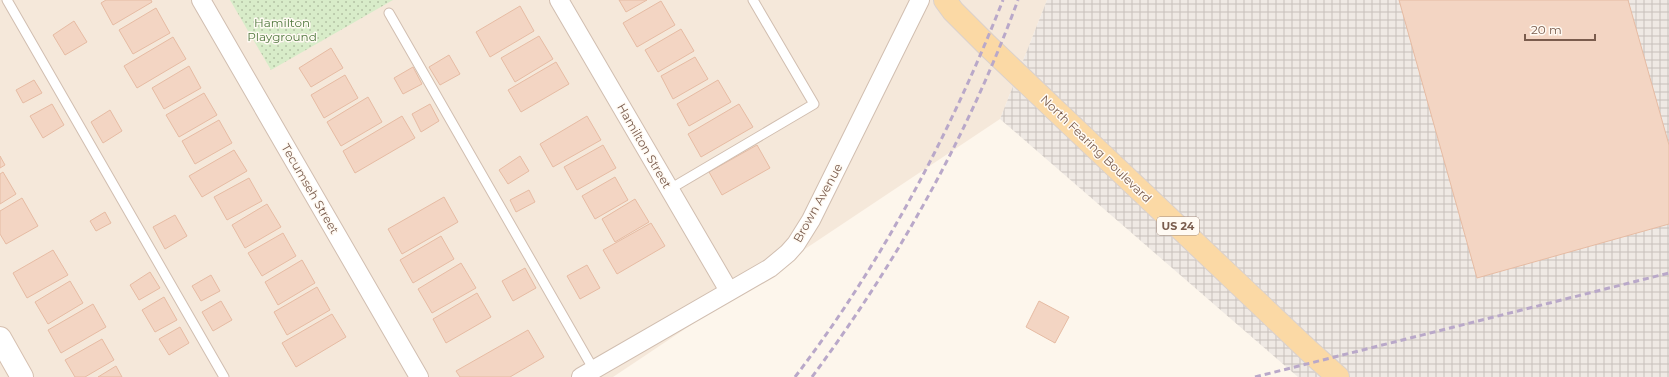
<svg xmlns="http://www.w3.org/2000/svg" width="1669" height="377" font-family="Montserrat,sans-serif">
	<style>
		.residential { fill: #f5e8da }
		.industrial { fill: url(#industrial-grid) }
		.park { fill: url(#park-dots) }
		.building { fill: #f3d5c3; stroke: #e6bba3 }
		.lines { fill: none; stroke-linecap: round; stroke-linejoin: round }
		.lane-casing { stroke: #d1beb0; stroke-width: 11 }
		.street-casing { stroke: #d1beb0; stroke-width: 20 }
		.secondary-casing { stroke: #d6c0b0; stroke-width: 24 }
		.primary-casing { stroke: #dad1cd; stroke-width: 24 }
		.lane { stroke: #fff; stroke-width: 9 }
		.street { stroke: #fff; stroke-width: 18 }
		.secondary { stroke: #fff; stroke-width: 22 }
		.primary { stroke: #fbd9a5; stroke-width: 22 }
		.rail { stroke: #b9a8c9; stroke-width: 3; stroke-dasharray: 6 4; stroke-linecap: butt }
		.labels { text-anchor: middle; stroke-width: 3; stroke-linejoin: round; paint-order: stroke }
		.shield { fill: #fffaf3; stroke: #a28b7f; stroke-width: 1 }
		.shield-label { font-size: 11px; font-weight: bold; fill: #7a5c4d }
		.park-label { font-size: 12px; fill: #537a41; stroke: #fffaf3 }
		.street-label { font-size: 12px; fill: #7a5c4d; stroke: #fffaf3 }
	</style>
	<defs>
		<pattern id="industrial-grid" width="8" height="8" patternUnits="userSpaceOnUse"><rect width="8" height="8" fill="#efe9e4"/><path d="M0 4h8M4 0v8" fill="none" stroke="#c7c0bb"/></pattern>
		<pattern id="park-dots" width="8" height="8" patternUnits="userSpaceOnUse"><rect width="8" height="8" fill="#d8ecc9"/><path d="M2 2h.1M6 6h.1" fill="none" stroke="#b4c2a5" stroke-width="1.8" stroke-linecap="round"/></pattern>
	</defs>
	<rect width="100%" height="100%" fill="#fdf6ec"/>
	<polygon class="residential" points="0,0 1047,0 1000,119 613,377 0,377"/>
	<polygon class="industrial" points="1047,0 1669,0 1669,377 1298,377 1000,119"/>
	<polygon class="park" points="230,0 393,0 271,70"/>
	<g class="building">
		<polygon points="106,0 151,0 152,2 113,25 101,3"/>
		<polygon points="619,0 647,0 626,12"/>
		<polygon points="1399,0 1628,0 1669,145 1669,224 1477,278"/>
		<polygon points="661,1 675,25 637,47 623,23"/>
		<polygon points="520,6 534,31 490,57 476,32"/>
		<polygon points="156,8 170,33 133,54 119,30"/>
		<polygon points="74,21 87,42 65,55 53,35"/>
		<polygon points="681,29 694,51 658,72 645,50"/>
		<polygon points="539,36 553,59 515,82 501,58"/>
		<polygon points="173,37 186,59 137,88 124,66"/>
		<polygon points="331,48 343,68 311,87 299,68"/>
		<polygon points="449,55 460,74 440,85 429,67"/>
		<polygon points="695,57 708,79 673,99 661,76"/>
		<polygon points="556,62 569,84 521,112 508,90"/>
		<polygon points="189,66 201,88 164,109 152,88"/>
		<polygon points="413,67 422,84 403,94 394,78"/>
		<polygon points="345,75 358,98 324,118 311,95"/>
		<polygon points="34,80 42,93 23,103 16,90"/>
		<polygon points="718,80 731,102 689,126 677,104"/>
		<polygon points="204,93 217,115 179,137 166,115"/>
		<polygon points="368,97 382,122 341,146 327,122"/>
		<polygon points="52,104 64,125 43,138 30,116"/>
		<polygon points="430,104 439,121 421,132 412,114"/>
		<polygon points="739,104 753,127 701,157 688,134"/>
		<polygon points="110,110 122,131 103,143 91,122"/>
		<polygon points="402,116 415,138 355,173 343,151"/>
		<polygon points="587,116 601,140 553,167 540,144"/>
		<polygon points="219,120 232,143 195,164 182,141"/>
		<polygon points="603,145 616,168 577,190 564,167"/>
		<polygon points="757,145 770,168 722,195 709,172"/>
		<polygon points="234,150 247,171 202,197 189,176"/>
		<polygon points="0,156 5,165 0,168"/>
		<polygon points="520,156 529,171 508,184 499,170"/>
		<polygon points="3,172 16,194 0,204 0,174"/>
		<polygon points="615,177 628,200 595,219 582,196"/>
		<polygon points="249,178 262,201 227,220 214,197"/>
		<polygon points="529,190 535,202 516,212 510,200"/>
		<polygon points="444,197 458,222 402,254 388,229"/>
		<polygon points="22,198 38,226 6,244 0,234 0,211"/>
		<polygon points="635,199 649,222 615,242 602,219"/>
		<polygon points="267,204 281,227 245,248 232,225"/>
		<polygon points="105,212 111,223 96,231 90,221"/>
		<polygon points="175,215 187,236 165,249 153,227"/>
		<polygon points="651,223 665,246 617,274 603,250"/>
		<polygon points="283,233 296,256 262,276 248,253"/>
		<polygon points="441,236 454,259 413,283 400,260"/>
		<polygon points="53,250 68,275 27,298 13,273"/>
		<polygon points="302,260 315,283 278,305 265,282"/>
		<polygon points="461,263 476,288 432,313 418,289"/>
		<polygon points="587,265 600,288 580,299 567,276"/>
		<polygon points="525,268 536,288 513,301 502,281"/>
		<polygon points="150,272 160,288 139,300 130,285"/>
		<polygon points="211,275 220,291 201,301 192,286"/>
		<polygon points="70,281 83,303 48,324 35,302"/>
		<polygon points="317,287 330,310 287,335 274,312"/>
		<polygon points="477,293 491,317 446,343 433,319"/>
		<polygon points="164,297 177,320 155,332 142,310"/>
		<polygon points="221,301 232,320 213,331 202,312"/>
		<polygon points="1039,301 1069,317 1055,343 1026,327"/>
		<polygon points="93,304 106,327 61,353 48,330"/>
		<polygon points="332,314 346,337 296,367 282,343"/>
		<polygon points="180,327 189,343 169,355 159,339"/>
		<polygon points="528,330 544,357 510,377 460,377 456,371"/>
		<polygon points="102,339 114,360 85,377 75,377 65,360"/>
		<polygon points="116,366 122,377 98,377"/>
	</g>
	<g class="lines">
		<g class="lane-casing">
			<g id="lane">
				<polyline points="7,0 224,377"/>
				<polyline points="389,13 594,370"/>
				<polyline points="670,189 814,104 753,0"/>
			</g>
		</g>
		<g class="street-casing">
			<g id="street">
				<polyline points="201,0 419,377"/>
				<polyline points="559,0 729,291"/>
				<polyline points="581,377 770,268 788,253 796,244 811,220 920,0"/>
			</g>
		</g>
		<g class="secondary-casing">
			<polyline id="secondary" points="0,338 22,377"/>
		</g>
		<g class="primary-casing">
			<polyline id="primary" points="945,0 953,11 987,45 1308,350 1338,377"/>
		</g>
		<use href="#lane" class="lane"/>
		<use href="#street" class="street"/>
		<use href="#secondary" class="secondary"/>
		<use href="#primary" class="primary"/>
		<g class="rail">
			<path d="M795,377c87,-114 155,-243 208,-377"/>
			<path d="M812,377c86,-116 156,-242 206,-377"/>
			<polyline points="1255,377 1669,273"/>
		</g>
	</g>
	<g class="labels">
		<rect class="shield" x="1157" y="217" width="42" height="18" rx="3"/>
		<g class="shield-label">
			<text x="1178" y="230">US 24</text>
		</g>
		<g class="park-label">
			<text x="282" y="27">Hamilton<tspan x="282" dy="14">Playground</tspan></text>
		</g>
		<g class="street-label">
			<text transform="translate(644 146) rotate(60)" y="4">Hamilton Street</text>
			<text transform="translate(1096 149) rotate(44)" y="4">North Fearing Boulevard</text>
			<text transform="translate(310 189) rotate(60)" y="4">Tecumseh Street</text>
			<text transform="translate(818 203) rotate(-61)" y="4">Brown Avenue</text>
		</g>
	</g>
	<path d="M1525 34v6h70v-6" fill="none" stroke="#7a5c4d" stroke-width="2"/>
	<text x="1531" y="34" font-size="12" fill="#7a5c4d" stroke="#fffaf3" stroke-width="3" paint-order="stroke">20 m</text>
</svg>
